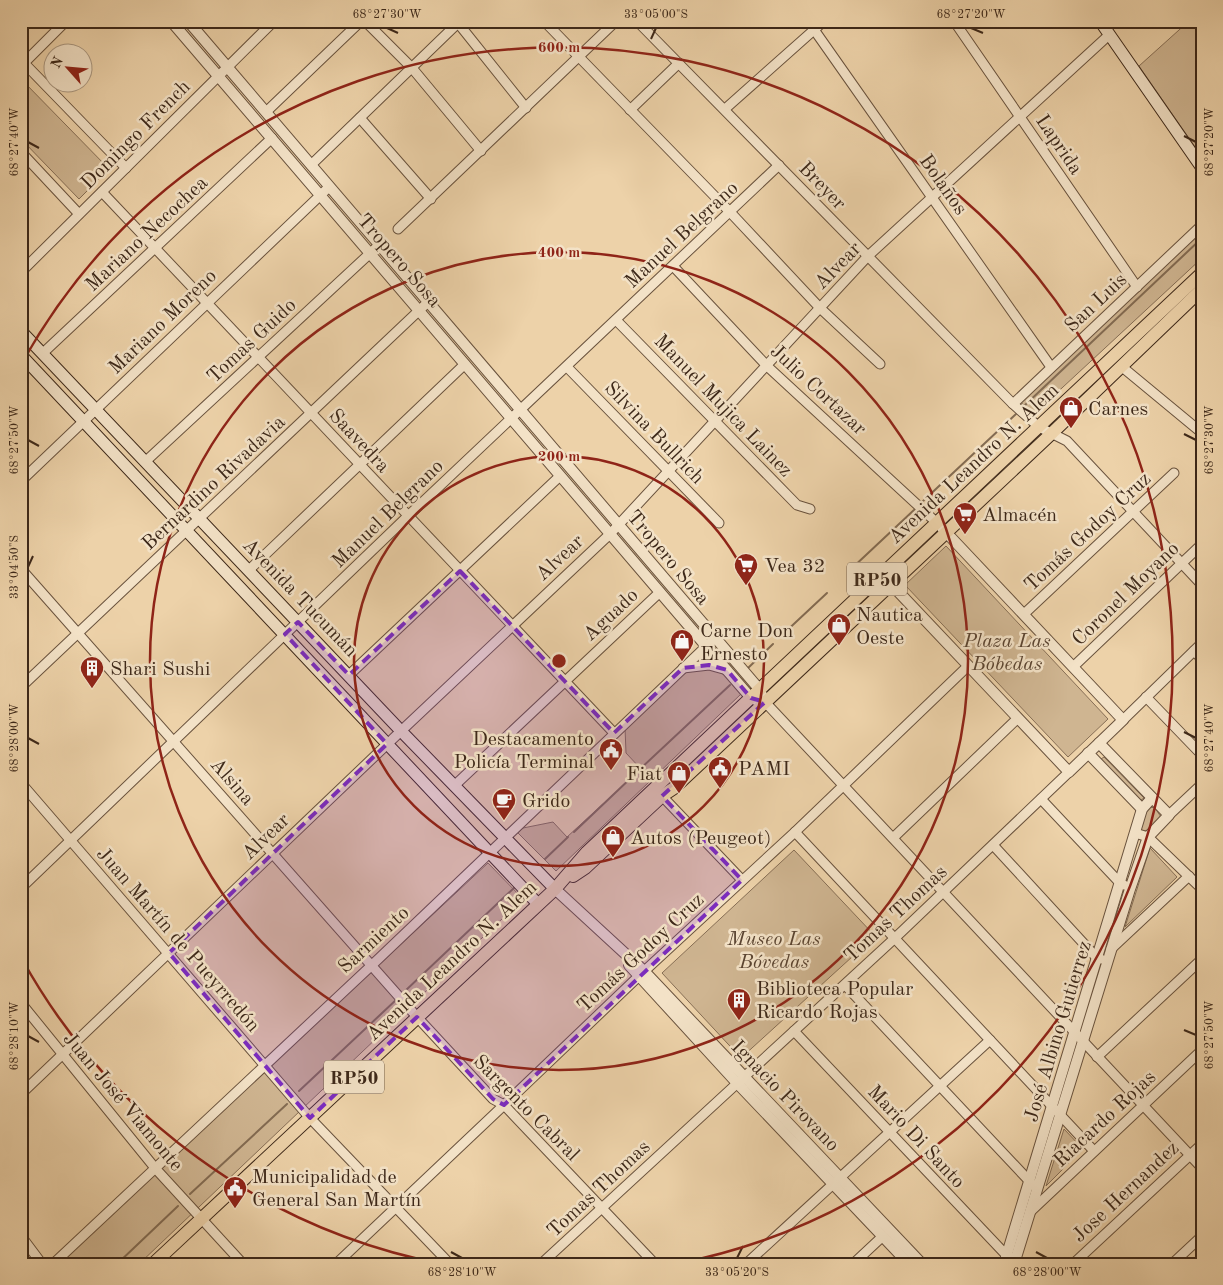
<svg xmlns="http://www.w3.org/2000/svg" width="1223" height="1285" font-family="'Old Standard TT',serif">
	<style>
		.green { fill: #cfb591; stroke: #866e55 }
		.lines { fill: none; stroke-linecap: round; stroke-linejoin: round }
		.stream { stroke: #836b52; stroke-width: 2 }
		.minor-casing { stroke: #69523d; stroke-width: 11 }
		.tertiary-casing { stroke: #69523d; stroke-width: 12 }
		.secondary-casing { stroke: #3d2819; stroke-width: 13 }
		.primary-casing { stroke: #3d2819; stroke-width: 14 }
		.minor { stroke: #f3e2c7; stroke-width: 9 }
		.tertiary { stroke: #f3e2c7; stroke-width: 10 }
		.secondary { stroke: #f3e2c7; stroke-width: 11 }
		.primary { stroke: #edd2a9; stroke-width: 12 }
		.marked { fill: #7b2cbf; fill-opacity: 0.2; stroke: #7b2cbf; stroke-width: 4; stroke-dasharray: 10 6; stroke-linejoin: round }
		.ticks { fill: none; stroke: #3d2819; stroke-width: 2 }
		.ring { fill: none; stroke: #8f2418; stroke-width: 2.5 }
		.labels { text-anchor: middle; stroke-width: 5; stroke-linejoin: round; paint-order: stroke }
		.shield { fill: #f3e2c7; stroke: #74604d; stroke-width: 1 }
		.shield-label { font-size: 19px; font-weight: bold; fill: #3d2819 }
		.street-label { font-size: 20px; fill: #3d2819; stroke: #f3e2c7 }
		.poi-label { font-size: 20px; fill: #3d2819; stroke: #f3e2c7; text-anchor: start }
		.park-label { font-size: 20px; font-style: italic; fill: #5a4431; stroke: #f3e2c7 }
		.centre { fill: #8f2418; stroke: #f3e2c7; stroke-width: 2.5 }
		.ring-label { font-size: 15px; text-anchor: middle; font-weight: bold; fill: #8f2418; stroke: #f3e2c7; stroke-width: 5; stroke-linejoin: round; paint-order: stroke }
		.neatline { fill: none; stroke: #3d2819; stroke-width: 2 }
		.ticks-label { font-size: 12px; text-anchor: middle; fill: #3d2819 }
	</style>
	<rect width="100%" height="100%" fill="#edd2a9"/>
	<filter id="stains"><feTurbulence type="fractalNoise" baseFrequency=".004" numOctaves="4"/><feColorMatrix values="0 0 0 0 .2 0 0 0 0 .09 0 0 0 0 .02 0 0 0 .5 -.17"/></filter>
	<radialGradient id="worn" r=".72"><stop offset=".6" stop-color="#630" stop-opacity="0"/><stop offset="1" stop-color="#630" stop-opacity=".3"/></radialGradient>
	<g class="green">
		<polygon points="1189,21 1202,21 1202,157 1139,66"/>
		<polygon points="22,80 109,169 79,199 21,139"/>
		<polygon points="1202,228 1202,258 1035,413 1020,402"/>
		<polygon points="946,546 1108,719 1068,757 905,585"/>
		<polygon points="706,654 741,694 556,871 518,833 523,828 553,822 567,837 641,769 626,753 625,728"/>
		<polygon points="1104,757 1144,798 1141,800 1101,759"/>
		<polygon points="1150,807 1155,808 1161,817 1147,831 1143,831 1140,828 1142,817"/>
		<polygon points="1150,848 1177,877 1125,927"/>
		<polygon points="794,850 875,936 741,1058 662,973"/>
		<polygon points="488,863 523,899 139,1264 59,1264"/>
		<polygon points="1064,1129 1083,1149 1046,1186"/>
	</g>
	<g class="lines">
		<g class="stream">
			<polyline points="1024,406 1202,238"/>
			<polyline points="922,502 1016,414"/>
			<polyline points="850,570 914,510"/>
			<polyline points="781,636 827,593"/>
			<polyline points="747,669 773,644"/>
			<polyline points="639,770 730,685"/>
			<polyline points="574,832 634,775"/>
			<polyline points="545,859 568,837"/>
			<polyline points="404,992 515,887"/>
			<polyline points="299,1091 397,999"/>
			<polyline points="190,1194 287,1104"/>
			<polyline points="117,1264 178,1206"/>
		</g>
		<g class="minor-casing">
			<g id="minor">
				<polyline points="365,21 412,68 481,151"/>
				<polyline points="544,21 730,212 820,308 880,364"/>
				<polyline points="637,21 1013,404 1039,427 1067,441 1202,585"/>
				<polyline points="808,21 1051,367"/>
				<polyline points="954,21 1137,287"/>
				<polyline points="458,23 526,108"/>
				<polyline points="24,63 126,168"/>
				<polyline points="21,66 66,21"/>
				<polyline points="725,109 824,21"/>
				<polyline points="630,110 679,63"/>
				<polyline points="266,112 361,21"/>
				<polyline points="360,118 431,199"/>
				<polyline points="21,152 79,214"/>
				<polyline points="311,165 460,21"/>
				<polyline points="102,192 614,733"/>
				<polyline points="398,229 616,21"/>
				<polyline points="673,266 767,366 937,523"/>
				<polyline points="21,272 274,21"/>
				<polyline points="616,320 797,505 810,509"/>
				<polyline points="43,353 272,138"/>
				<polyline points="1121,366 1202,433"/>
				<polyline points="567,367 719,523"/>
				<polyline points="1013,404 1202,225"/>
				<polyline points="146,461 379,245"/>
				<polyline points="21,481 329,187"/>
				<polyline points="21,569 417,1017 493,1099 504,1105 655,1264"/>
				<polyline points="249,570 465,364"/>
				<polyline points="1024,614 1174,473"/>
				<polyline points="1194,651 1202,659"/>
				<polyline points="1073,667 1202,544"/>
				<polyline points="683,668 709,665 727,670"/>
				<polyline points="349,675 560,476"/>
				<polyline points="21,687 428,302"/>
				<polyline points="1146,697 1202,755"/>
				<polyline points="765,702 1202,1168"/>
				<polyline points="1123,720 1202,643"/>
				<polyline points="21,783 310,1118 450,1264"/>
				<polyline points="454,786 660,592"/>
				<polyline points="662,796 742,880"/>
				<polyline points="1041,799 1120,883 1124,885"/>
				<polyline points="1169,815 1202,784"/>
				<polyline points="795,832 1094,1151"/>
				<polyline points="1135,833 1148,837 1202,889"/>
				<polyline points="893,838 1018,718"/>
				<polyline points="993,845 1097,958 1101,959"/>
				<polyline points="21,888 408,516 779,165"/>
				<polyline points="1111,949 1189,876"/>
				<polyline points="845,985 1034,1186"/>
				<polyline points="21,1003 155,1168 243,1264"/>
				<polyline points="794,1031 1010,1259"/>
				<polyline points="1097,1057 1202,959"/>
				<polyline points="21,1094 401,731 610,534 868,256 1109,35"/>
				<polyline points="1030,1212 1202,1050"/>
				<polyline points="21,1236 42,1264"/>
				<polyline points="53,1264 372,965 715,638"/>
				<polyline points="336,1264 504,1105 639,976 795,832 968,666"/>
				<polyline points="541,1264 895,938 1069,772"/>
				<polyline points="746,1264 990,1040"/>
				<polyline points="853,1264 883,1236"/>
				<polyline points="1073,1264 1202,1144"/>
				<polyline points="1172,1264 1202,1236"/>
			</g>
		</g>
		<g class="tertiary-casing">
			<g id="tertiary">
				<polyline points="171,21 706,646 751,698 756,700"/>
				<polyline points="188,21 760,690 762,695"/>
				<polyline points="891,584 1069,772 1123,720 942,528"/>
				<polyline points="1088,753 1142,809"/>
				<polyline points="555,889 644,971 922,1264"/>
				<polyline points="629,965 737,1083 909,1264"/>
				<polyline points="1004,1264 1142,809 1152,798"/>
				<polyline points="1014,1264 1130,889 1148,837 1169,815 1099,743"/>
			</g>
		</g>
		<g class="secondary-casing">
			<g id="secondary">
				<polyline points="1100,21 1202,168"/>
				<polyline points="21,331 401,731 555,889"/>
				<polyline points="21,355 538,904"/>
			</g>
		</g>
		<g class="primary-casing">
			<g id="primary">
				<polyline points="573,876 585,868 662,796 674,788 1051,434 1202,289"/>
				<polyline points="153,1264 555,889 587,852 1202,273"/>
			</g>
		</g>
		<use href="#minor" class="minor"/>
		<use href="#tertiary" class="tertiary"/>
		<use href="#secondary" class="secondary"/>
		<use href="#primary" class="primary"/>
	</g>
	<path class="marked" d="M460,571l154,162 69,-65 26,-3 18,5 24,28 14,4 -103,94 80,84 -238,225 -11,-6 -76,-82 -107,101 -141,-165 218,-209 -102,-110 13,-12 51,53z"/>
	<path class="ticks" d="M387,28l11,5M971,28l12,5M651,39l5,-11M1184,136l12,6M28,142l11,6M1184,434l12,6M28,440l11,6M28,567l5,-11M1184,732l12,6M28,738l11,6M1184,1030l12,5M28,1036l11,6M451,1252l11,6M1036,1252l11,6M737,1258l6,-12"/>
	<g class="ring">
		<circle cx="559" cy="661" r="205"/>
		<circle cx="559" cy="661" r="409"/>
		<path d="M442 1264A614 614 0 0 1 22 959M22 363A614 614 0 1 1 676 1264"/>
	</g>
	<defs>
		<g id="shop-pin" transform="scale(1.25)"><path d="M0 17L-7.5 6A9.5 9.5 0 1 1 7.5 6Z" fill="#8f2418" stroke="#f3e2c7"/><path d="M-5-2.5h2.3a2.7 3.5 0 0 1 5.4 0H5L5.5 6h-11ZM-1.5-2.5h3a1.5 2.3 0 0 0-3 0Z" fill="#fff"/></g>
		<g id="supermarket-pin" transform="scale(1.25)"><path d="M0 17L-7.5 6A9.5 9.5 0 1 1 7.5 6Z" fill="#8f2418" stroke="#f3e2c7"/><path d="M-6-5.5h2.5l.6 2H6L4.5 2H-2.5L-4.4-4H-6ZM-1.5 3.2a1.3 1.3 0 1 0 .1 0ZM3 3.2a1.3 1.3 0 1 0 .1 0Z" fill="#fff"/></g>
		<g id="building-pin" transform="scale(1.25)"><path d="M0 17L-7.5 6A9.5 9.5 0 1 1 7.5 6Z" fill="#8f2418" stroke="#f3e2c7"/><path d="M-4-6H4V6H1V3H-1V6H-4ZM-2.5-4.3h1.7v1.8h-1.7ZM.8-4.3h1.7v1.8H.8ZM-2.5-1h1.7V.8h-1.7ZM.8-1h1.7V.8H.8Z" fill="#fff"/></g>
		<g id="civic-pin" transform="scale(1.25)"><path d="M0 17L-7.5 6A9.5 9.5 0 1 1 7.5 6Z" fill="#8f2418" stroke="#f3e2c7"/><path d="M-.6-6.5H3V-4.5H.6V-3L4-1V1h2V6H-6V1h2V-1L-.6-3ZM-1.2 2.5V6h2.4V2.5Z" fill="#fff"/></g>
		<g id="cafe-pin" transform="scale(1.25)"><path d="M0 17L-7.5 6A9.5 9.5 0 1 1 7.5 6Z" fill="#8f2418" stroke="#f3e2c7"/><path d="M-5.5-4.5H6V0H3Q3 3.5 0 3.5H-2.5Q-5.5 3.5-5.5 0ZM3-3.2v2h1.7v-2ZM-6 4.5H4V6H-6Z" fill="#fff"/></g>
	</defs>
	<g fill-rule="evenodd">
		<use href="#shop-pin" x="1071" y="408"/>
		<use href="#supermarket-pin" x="965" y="514"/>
		<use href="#supermarket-pin" x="746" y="565"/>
		<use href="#shop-pin" x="839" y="625"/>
		<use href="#shop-pin" x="682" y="641"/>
		<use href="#building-pin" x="92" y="668"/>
		<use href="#civic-pin" x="611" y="750"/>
		<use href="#civic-pin" x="720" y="768"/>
		<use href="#shop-pin" x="679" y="773"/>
		<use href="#cafe-pin" x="504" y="800"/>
		<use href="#shop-pin" x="613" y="837"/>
		<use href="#building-pin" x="739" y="1000"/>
		<use href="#civic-pin" x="235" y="1188"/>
	</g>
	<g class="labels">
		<g class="shield">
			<rect x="847" y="562.5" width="60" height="33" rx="4"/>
			<rect x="324" y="1060.5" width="60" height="33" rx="4"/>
		</g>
		<g class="shield-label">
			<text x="877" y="586">RP50</text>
			<text x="354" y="1084">RP50</text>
		</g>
		<g class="street-label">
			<text transform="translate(135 134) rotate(-45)" y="7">Domingo French</text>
			<text transform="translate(1060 144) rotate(56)" y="7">Laprida</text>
			<text transform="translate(944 184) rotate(55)" y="7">Bolaños</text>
			<text transform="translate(823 185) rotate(46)" y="7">Breyer</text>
			<text transform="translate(146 233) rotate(-43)" y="7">Mariano Necochea</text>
			<text transform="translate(681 234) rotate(-43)" y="7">Manuel Belgrano</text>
			<text transform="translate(400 260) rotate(49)" y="7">Tropero Sosa</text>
			<text transform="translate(837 265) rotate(-46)" y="7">Alvear</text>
			<text transform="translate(1095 302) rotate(-43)" y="7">San Luis</text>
			<text transform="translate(162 321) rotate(-44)" y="7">Mariano Moreno</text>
			<text transform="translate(251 340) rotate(-43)" y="7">Tomas Guido</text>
			<text transform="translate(819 389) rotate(43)" y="7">Julio Cortazar</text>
			<text transform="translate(724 405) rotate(46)" y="7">Manuel Mujica Lainez</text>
			<text transform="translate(655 432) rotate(46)" y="7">Silvina Bullrich</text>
			<text transform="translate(360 440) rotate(47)" y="7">Saavedra</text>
			<text transform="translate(973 463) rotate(-43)" y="7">Avenida Leandro N. Alem</text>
			<text transform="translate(213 482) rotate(-43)" y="7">Bernardino Rivadavia</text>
			<text transform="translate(387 513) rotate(-44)" y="7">Manuel Belgrano</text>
			<text transform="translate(1087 531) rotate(-43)" y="7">Tomás Godoy Cruz</text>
			<text transform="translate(559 557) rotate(-43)" y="7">Alvear</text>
			<text transform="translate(669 557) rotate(50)" y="7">Tropero Sosa</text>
			<text transform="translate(1125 593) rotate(-44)" y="7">Coronel Moyano</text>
			<text transform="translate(301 597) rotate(46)" y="7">Avenida Tucumán</text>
			<text transform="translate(610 614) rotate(-43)" y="7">Aguado</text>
			<text transform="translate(233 781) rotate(49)" y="7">Alsina</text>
			<text transform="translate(265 836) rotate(-44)" y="7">Alvear</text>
			<text transform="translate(895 913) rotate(-43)" y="7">Tomas Thomas</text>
			<text transform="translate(179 939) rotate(49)" y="7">Juan Martín de Pueyrredón</text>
			<text transform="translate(373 939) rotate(-43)" y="7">Sarmiento</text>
			<text transform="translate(640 952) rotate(-43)" y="7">Tomás Godoy Cruz</text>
			<text transform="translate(451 960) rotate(-43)" y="7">Avenida Leandro N. Alem</text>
			<text transform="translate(1057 1031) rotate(-73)" y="7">José Albino Gutierrez</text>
			<text transform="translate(786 1095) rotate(46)" y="7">Ignacio Pirovano</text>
			<text transform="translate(124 1101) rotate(50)" y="7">Juan José Viamonte</text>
			<text transform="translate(527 1107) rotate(45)" y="7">Sargento Cabral</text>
			<text transform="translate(1104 1118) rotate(-43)" y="7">Riacardo Rojas</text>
			<text transform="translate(917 1136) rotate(47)" y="7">Mario Di Santo</text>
			<text transform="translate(598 1188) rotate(-43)" y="7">Tomas Thomas</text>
			<text transform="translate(1125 1191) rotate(-43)" y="7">Jose Hernandez</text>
		</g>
		<g class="poi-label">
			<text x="1088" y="415">Carnes</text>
			<text x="982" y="521">Almacén</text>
			<text x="764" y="572">Vea 32</text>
			<text x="856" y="621">Nautica<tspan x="856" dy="23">Oeste</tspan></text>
			<text x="700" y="637">Carne Don<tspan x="700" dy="23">Ernesto</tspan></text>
			<text x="110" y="675">Shari Sushi</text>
			<text x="594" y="745" text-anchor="end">Destacamento<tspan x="594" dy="23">Policía Terminal</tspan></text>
			<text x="738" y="775">PAMI</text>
			<text x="662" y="780" text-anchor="end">Fiat</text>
			<text x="522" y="807">Grido</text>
			<text x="630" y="844">Autos (Peugeot)</text>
			<text x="756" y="995">Biblioteca Popular<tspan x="756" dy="23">Ricardo Rojas</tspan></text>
			<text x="252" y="1183">Municipalidad de<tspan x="252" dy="23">General San Martín</tspan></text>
		</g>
		<g class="park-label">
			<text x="1007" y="647">Plaza Las<tspan x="1007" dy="23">Bóbedas</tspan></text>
			<text x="774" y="945">Museo Las<tspan x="774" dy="23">Bóvedas</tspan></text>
		</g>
	</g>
	<circle cx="559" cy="661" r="8" class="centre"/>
	<g class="ring-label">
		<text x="559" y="52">600 m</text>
		<text x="559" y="257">400 m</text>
		<text x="559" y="461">200 m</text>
	</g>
	<rect width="1223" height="1285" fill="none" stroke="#edd2a9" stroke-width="55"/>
	<g transform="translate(68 68) rotate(297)"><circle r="24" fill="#f3e2c7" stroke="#aa9881"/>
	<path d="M0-4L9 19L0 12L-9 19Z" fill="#8f2418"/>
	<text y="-8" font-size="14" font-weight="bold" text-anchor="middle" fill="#3d2819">N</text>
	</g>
	<rect x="28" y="28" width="1168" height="1230" class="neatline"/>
	<g class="ticks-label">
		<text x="387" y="18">68°27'30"W</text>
		<text x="656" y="18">33°05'00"S</text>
		<text x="971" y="18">68°27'20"W</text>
		<text transform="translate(1209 142) rotate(-90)" y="4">68°27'20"W</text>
		<text transform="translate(14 142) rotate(-90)" y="4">68°27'40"W</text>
		<text transform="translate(1209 440) rotate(-90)" y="4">68°27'30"W</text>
		<text transform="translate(14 440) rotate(-90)" y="4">68°27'50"W</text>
		<text transform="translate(14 567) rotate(-90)" y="4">33°04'50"S</text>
		<text transform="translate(1209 738) rotate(-90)" y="4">68°27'40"W</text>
		<text transform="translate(14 738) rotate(-90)" y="4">68°28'00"W</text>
		<text transform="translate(1209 1035) rotate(-90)" y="4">68°27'50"W</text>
		<text transform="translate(14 1036) rotate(-90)" y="4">68°28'10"W</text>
		<text x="462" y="1276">68°28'10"W</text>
		<text x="737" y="1276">33°05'20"S</text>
		<text x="1047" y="1276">68°28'00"W</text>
	</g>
	<rect width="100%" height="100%" filter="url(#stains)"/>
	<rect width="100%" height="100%" fill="url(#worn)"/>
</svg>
